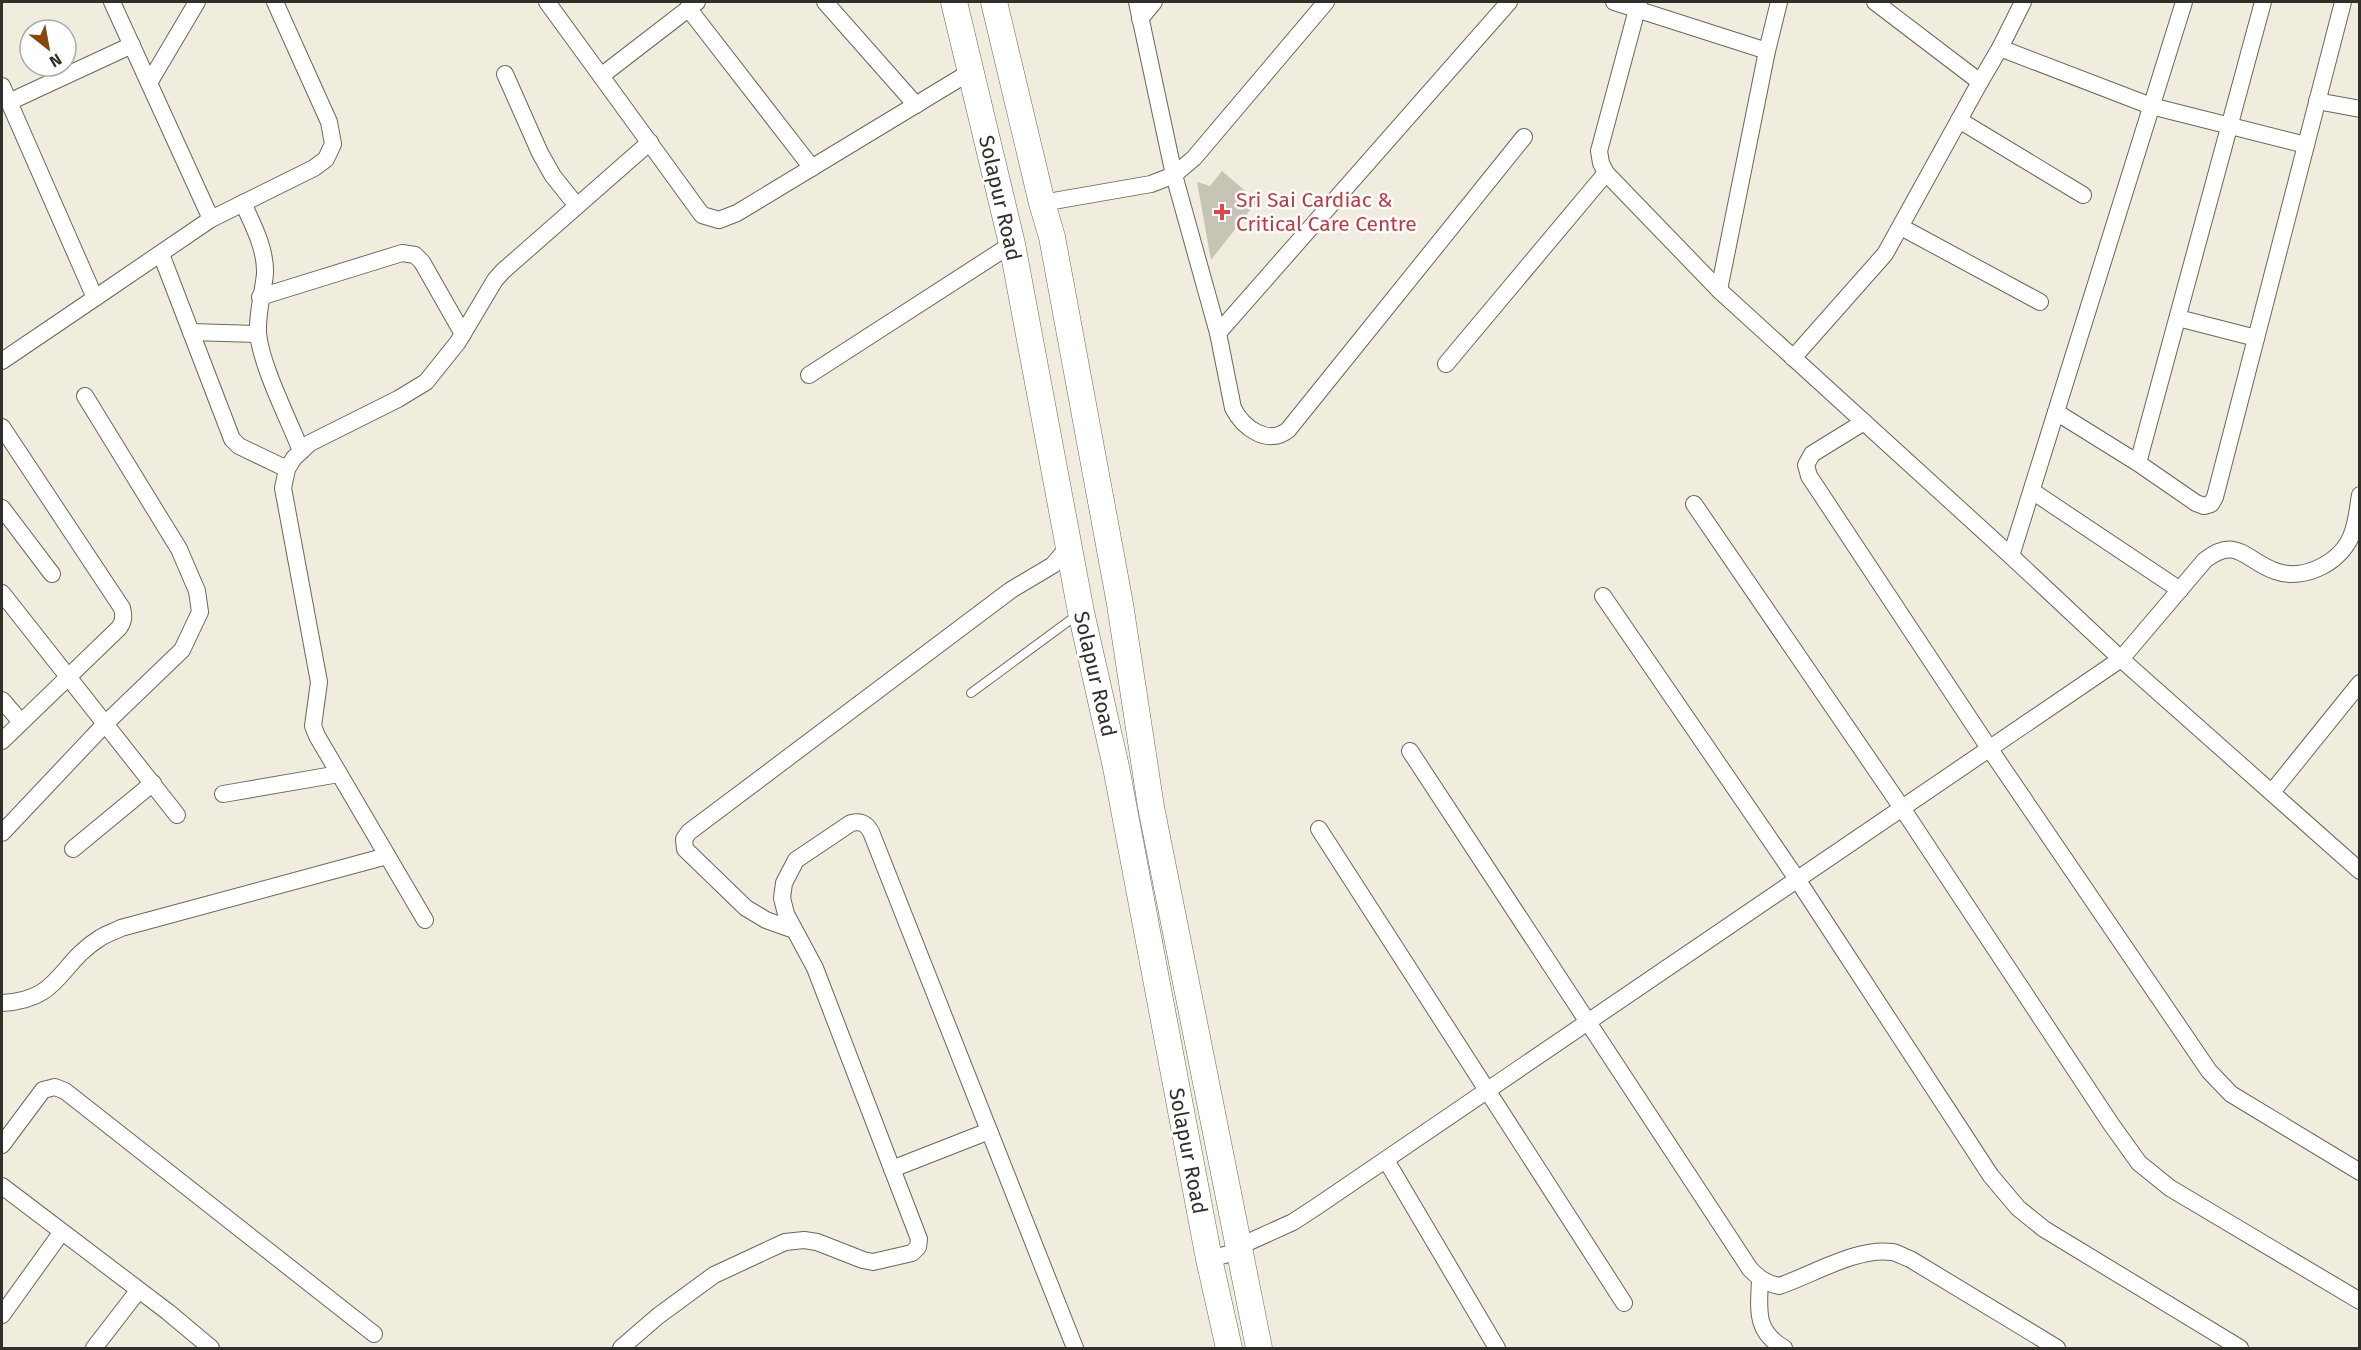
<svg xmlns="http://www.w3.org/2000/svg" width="2361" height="1350" font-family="'Fira Sans',sans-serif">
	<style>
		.building { fill: #c7c4b5 }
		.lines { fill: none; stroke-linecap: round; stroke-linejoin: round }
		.lane-casing { stroke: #69675a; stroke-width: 10 }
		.street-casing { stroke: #69675a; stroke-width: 18 }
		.primary-casing { stroke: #69675a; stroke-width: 27 }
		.lane { stroke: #fff; stroke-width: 8 }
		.street { stroke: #fff; stroke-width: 16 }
		.primary { stroke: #fff; stroke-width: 26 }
		.health-dot { fill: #e0444e; stroke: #fff; stroke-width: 2 }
		.labels { text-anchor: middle; stroke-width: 5; stroke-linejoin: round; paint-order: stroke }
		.street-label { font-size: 21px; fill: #302f29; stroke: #fff }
		.health-label { font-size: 21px; fill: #be3a42; stroke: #fff; text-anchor: start }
	</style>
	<rect width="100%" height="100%" fill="#f0edde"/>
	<polygon class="building" points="1222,171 1257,201 1211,260 1197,182 1210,186"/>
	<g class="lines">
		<g class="lane-casing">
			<polyline id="lane" points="971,693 1077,615"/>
		</g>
		<g class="street-casing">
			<g id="street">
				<polyline points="547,2 601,76"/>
				<polyline points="697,2 601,76 702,215 719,220 737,213 970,72"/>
				<polyline points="825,2 916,105"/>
				<path d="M1137,2l37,173 44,158 15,75c10,20 35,38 55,22l236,-293"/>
				<polyline points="1614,2 1767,51 1779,2"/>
				<polyline points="1639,2 1599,151 1601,163 1606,173 1719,290 2011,556 2121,659 2360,871"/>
				<polyline points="1875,2 1980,82 2000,48 2023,2"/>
				<polyline points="688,8 812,168"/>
				<polyline points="1140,19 1154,2"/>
				<polyline points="2000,48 2151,106 2306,145"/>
				<polyline points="505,74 540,153 553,176 577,206"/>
				<polyline points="149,83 197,2"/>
				<polyline points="2,86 95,298 2,361"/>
				<polyline points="2317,101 2360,109"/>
				<polyline points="9,102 132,45"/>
				<polyline points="1959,120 2083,195"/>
				<path d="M243,203c10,22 23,46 22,71 -2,19 -8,39 -7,59 3,33 31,87 43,118"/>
				<polyline points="1042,203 1151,184 1174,175 1194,158 1326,2"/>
				<polyline points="211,219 314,168 326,159 333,144 329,122 275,2"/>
				<polyline points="1901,227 2040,302"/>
				<polyline points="161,254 232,439 239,446 287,469"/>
				<polyline points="1719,290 1767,51"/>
				<polyline points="260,297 402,253 415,255 422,262 463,334"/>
				<polyline points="95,298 211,219 112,2"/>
				<polyline points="2178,318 2256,338"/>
				<polyline points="191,332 258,334"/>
				<polyline points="1218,333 1509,2"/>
				<polyline points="1793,358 1885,254 1980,82"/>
				<polyline points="1446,364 1606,173"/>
				<polyline points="809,375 1012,244"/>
				<polyline points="2056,412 2138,463 2196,503 2204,506 2211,504 2215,497 2343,2"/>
				<polyline points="1864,422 1812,454 1806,465 1809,476 1989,748 2209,1071 2231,1094 2360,1172"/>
				<path d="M2,427l120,181c2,8 2,13 -3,20l-117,113"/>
				<polyline points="2138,463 2263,2"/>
				<polyline points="2032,491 2180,590"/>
				<polyline points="1694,504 1902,808 2111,1124 2139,1163 2170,1188 2360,1301"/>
				<polyline points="2,508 52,574"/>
				<polyline points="2011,556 2184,2"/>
				<polyline points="2,593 177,815"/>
				<polyline points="1603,596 1797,879 1991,1176 2018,1208 2044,1229 2240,1348"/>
				<polyline points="2,700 21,722"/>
				<path d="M1410,751l340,518c9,9 15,14 29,17 33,-11 78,-39 113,-34 6,1 12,5 18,7l147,89"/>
				<polyline points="2272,792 2360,683"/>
				<polyline points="223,794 339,774"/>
				<polyline points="1319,829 1624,1303"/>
				<polyline points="2,833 105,724 182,650 200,612 197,591 179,549 85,396"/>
				<polyline points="73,849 153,783"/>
				<polyline points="425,920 317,736 313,726 319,682 283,488 287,469 294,458 310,443 398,399 426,382 458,342 495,280 503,271 650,142"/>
				<polyline points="794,930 766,920 746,908 685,849 684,839 689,832 1011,590 1053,565 1069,546"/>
				<path d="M2,1003c59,-3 56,-39 98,-65 6,-4 15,-7 21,-10l266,-72"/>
				<polyline points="2,1145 43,1090 55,1087 65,1091 374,1334"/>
				<polyline points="1386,1160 1497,1348"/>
				<polyline points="892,1169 989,1131"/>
				<polyline points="2,1186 168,1312 211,1348"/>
				<path d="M1209,1259l31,-8v-5l53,-24 23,-15 805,-548 84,-99c32,-25 41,1 70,11 30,11 69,-10 78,-40 4,-11 5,-25 7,-36"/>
				<path d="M1760,1279c-1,30 -6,52 24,69"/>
				<polyline points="2,1315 61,1233"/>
				<polyline points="94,1348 138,1291"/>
				<path d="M621,1348l37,-32 56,-41 71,-33 19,-2 13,2 46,18 10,2 39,-9 6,-6 1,-8 -104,-271 -29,-54 -4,-16 2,-15 12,-23 55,-37c10,-2 15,0 20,9l204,516"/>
			</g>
		</g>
		<g class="primary-casing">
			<g id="primary">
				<polyline points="954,2 1012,244 1081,612 1116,767 1209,1259 1229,1348"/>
				<polyline points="994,2 1042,203 1052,237 1120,604 1151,807 1259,1348"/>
			</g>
		</g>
		<use href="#lane" class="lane"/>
		<use href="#street" class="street"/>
		<use href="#primary" class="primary"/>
	</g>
	<path class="health-dot" d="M1219 203h6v6h6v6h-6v6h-6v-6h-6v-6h6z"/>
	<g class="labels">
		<g class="street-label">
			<text transform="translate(1000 198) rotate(77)" y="7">Solapur Road</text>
			<text transform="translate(1095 674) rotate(77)" y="7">Solapur Road</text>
			<text transform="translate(1188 1151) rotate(79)" y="7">Solapur Road</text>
		</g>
		<g class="health-label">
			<text x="1236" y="207">Sri Sai Cardiac &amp;<tspan x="1236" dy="24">Critical Care Centre</tspan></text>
		</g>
	</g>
	<rect width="2361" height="1350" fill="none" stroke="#302f29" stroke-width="6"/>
	<g transform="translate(48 48) rotate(149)"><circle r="28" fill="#ffffff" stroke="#acaca9" stroke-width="1.5"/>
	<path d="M0-4.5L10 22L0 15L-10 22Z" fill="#87470e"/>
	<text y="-9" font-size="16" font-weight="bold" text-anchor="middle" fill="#302f29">N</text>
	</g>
</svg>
